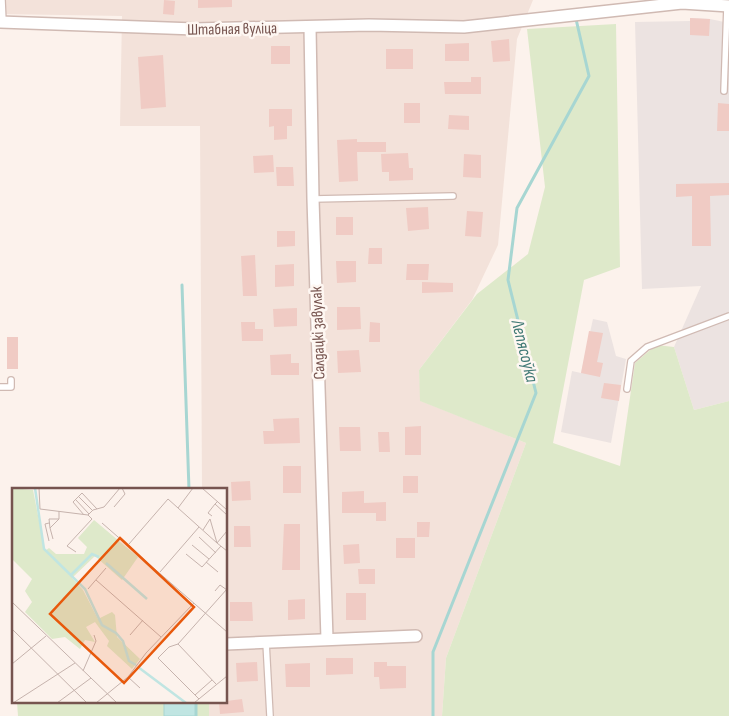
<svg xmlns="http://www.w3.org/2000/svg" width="729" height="716" font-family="'Sofia Sans Condensed',sans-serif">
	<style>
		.residential { fill: #f3e2da }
		.industrial { fill: #ece3e1 }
		.green { fill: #dee9ca }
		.water { fill: #c0e5e2; stroke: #a7d6d2 }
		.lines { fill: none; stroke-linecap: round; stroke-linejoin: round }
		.stream { stroke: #a7d6d2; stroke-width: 3 }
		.building { fill: #f0cbc4 }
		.service-casing { stroke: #d0bab3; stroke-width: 8 }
		.minor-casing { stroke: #d0bab3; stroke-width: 14 }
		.service { stroke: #fff; stroke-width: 5.5 }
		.minor { stroke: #fff; stroke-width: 11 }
		.labels { text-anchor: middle; stroke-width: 5; stroke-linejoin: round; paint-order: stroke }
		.street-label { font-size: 16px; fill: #76544f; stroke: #fef7f2 }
		.water-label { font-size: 18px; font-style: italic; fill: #427a76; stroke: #fef7f2 }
		.inset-river { fill: none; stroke: #c0e5e2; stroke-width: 2.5 }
		.inset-road { fill: none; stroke: #c6b3ad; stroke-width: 1 }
		.view { fill: #e8590c; fill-opacity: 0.15; stroke: #e8590c; stroke-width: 2.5 }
		.inset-edge { fill: none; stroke: #76544f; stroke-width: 2.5 }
	</style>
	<rect width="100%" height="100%" fill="#fcf2ec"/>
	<polygon class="residential" points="0,0 533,0 517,39 498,245 472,300 419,370 421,401 526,443 446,658 442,716 209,716 209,702 226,702 226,490 202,490 200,126 120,126 122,16 0,14"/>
	<g class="industrial">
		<polygon points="690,18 710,19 729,23 729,401 694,410 674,347 701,286 642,289 635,22 690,21"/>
		<polygon points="593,319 607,322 616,356 626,359 611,443 561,432 572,371 581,373"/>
	</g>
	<g class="green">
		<polygon points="616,24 620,267 584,280 553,443 620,466 635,363 656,345 674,347 694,410 729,401 729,716 442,716 446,658 526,443 420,401 419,370 477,294 528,254 545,187 527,29"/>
		<polygon points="17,702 209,702 209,716 18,716"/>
	</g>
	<rect class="water" x="164" y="702" width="32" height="14"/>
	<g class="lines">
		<g class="stream">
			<polyline points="182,285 189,490"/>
			<polyline points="196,702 196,716"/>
			<polyline points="433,716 433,652 536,393 508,280 517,208 589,76 576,19"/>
		</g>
	</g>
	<g class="building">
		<polygon points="164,0 175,1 174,15 163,14"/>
		<polygon points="198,0 232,0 232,7 198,8"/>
		<polygon points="690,18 710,19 709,36 690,35"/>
		<polygon points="509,39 510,61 493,62 491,41"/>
		<polygon points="469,43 469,61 445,61 445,44"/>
		<rect x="271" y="46" width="19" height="18"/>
		<rect x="386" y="49" width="27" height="20"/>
		<polygon points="163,55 166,107 141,109 138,57"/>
		<polygon points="471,77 481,77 481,94 445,94 444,82 471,82"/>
		<rect x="404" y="103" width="16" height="20"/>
		<polygon points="718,103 729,104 729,131 717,131"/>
		<polygon points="269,109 292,109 292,126 287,126 287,139 274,140 274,126 269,127"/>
		<polygon points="449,115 469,116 469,130 448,129"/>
		<polygon points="357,139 357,142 386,142 386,152 357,152 358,181 339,182 337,140"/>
		<polygon points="408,153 409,168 413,168 413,180 389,181 389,172 382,172 381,154"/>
		<polygon points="464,154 481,155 481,178 463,177"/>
		<polygon points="273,155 274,172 254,173 253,156"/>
		<polygon points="276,167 293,167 294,186 277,186"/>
		<polygon points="729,183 729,195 710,196 711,246 692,246 692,196 676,197 676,184"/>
		<polygon points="428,207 429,229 408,231 406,208"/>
		<polygon points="467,211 483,212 481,237 465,236"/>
		<rect x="336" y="217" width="17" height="18"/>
		<polygon points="277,231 295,231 295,246 277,247"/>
		<polygon points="369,248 382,248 382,264 368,264"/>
		<polygon points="255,255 257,296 243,296 241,256"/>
		<polygon points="336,261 356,261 356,282 337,283"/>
		<polygon points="294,264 294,286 275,287 275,265"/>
		<polygon points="407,264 429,264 428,280 406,280"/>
		<polygon points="422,282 453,283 453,292 422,293"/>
		<polygon points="337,307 360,307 361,329 337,330"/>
		<polygon points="297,308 297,326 274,327 273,309"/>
		<polygon points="241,322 255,322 255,329 263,329 263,341 242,341"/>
		<polygon points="370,322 380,323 380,342 369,342"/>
		<polygon points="589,331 603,333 597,362 603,363 600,377 581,373"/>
		<rect x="7" y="337" width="11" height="32"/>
		<polygon points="359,350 361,372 338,373 337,351"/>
		<polygon points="291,354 291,363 299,363 299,375 271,375 270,355"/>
		<polygon points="604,383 621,385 619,401 601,398"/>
		<polygon points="299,418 300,443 264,444 263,431 274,431 273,419"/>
		<polygon points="421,426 421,455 405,455 405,427"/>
		<polygon points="339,427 360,427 361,451 340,451"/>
		<polygon points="378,432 389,432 390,452 379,452"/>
		<rect x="283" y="466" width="18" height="27"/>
		<rect x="403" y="476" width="15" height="17"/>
		<polygon points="250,481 251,500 232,501 231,482"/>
		<polygon points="364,491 364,503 386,502 386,521 376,521 376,513 342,513 342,492"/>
		<polygon points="417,522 430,522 429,537 417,537"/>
		<polygon points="284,524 300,524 300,570 282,570"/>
		<polygon points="234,526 250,526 251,547 234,547"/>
		<rect x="396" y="538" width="19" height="20"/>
		<polygon points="359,544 360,563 344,564 343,545"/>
		<polygon points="358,569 375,569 375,584 359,584"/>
		<rect x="346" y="593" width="20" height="27"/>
		<polygon points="305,599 305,619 288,620 288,600"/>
		<polygon points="230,602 252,602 253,621 230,621"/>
		<polygon points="326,658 353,658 353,674 326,675"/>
		<polygon points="257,662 258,681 237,682 236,663"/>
		<polygon points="374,662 387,662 387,666 406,666 406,688 380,689 379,677 374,677"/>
		<polygon points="310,663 310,687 286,687 285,664"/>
		<polygon points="242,699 244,712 220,714 219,702"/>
	</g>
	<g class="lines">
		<g class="service-casing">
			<g id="service">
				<polyline points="2,0 3,22"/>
				<polyline points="724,91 727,6"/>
				<polyline points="313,199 453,196"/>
				<polyline points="0,387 11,387 11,380"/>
				<polyline points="627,389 631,361 647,347 729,316"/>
				<polyline points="266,642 270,716"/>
			</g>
		</g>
		<g class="minor-casing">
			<g id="minor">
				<polyline points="0,22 195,29 369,25 464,27 682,3 729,6"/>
				<polyline points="310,27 313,199 327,639"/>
				<polyline points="226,644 416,636"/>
			</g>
		</g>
		<use href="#service" class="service"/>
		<use href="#minor" class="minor"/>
	</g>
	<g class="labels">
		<g class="street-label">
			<text transform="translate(232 28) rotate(-1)" y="6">Штабная вуліца</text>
			<text transform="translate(317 333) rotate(-92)" y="6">Салдацкі завулак</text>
		</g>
		<g class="water-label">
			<text transform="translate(525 351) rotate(76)" y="6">Лепясоўка</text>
		</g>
	</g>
	<g transform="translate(12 488)">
		<rect width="215" height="215" fill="#fcf2ec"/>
		<path d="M0,0l21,2 12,61 4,-3 7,6h28l3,-7 -9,-9 16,-18 44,37 -16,23 -27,-24 -23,22 11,12 15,29 14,-7 3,3 2,22 23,22 -8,10 -25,-23 2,-5 -14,-19 -9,5 9,15 -10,-2 -5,9 -15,-12 -13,2 -27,-27 7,-10 -7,-11 7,-12 -20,-20z" fill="#dee9ca"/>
		<path class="inset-river" d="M23,0l9,61 41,40 17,36 14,8 7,8 6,20 7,4M94,75l41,36M59,87l21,-21 7,3M126,179l48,36"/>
		<path class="inset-road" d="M27,0l1,21 48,6M190,0l25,22M67,9l13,13M64,12l13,14M206,13l-3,3 12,11M102,19l11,-13 -3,-6M166,20l15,-20M72,27l-11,-13 9,-9 15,16M200,28l-4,-3 7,-9M90,35l125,109M38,40l-1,-9h10M191,42l7,-11 7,24M215,43l-10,12 10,8M187,49l17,16M41,51l-3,-11 9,-9v-8M37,53l-4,-17 4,-1M117,56l39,-45 49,44M180,57l17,14M64,64l-9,-6 25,-27 -4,-4 5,-5 11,-3 16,-19M174,66l16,13 19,-21M194,74l12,10M148,84l39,-45M84,92l65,57M76,101l18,-21M203,103l5,-6 7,5M0,114l105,101M0,141l75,74M118,147l13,-15M166,156l49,-55M0,176l34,-28M71,183l13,-30 -2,-6M116,189l12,11M183,207l17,-15M187,211l-41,-41 11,-11 9,-3 38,40M1,215l62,-40M45,215l34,-25M84,215l32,-26 18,-24 48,-50M182,215l33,-27"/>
		<path class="view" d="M108,50l74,69 -70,76 -74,-69z"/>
		<rect width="215" height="215" class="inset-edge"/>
	</g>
</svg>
